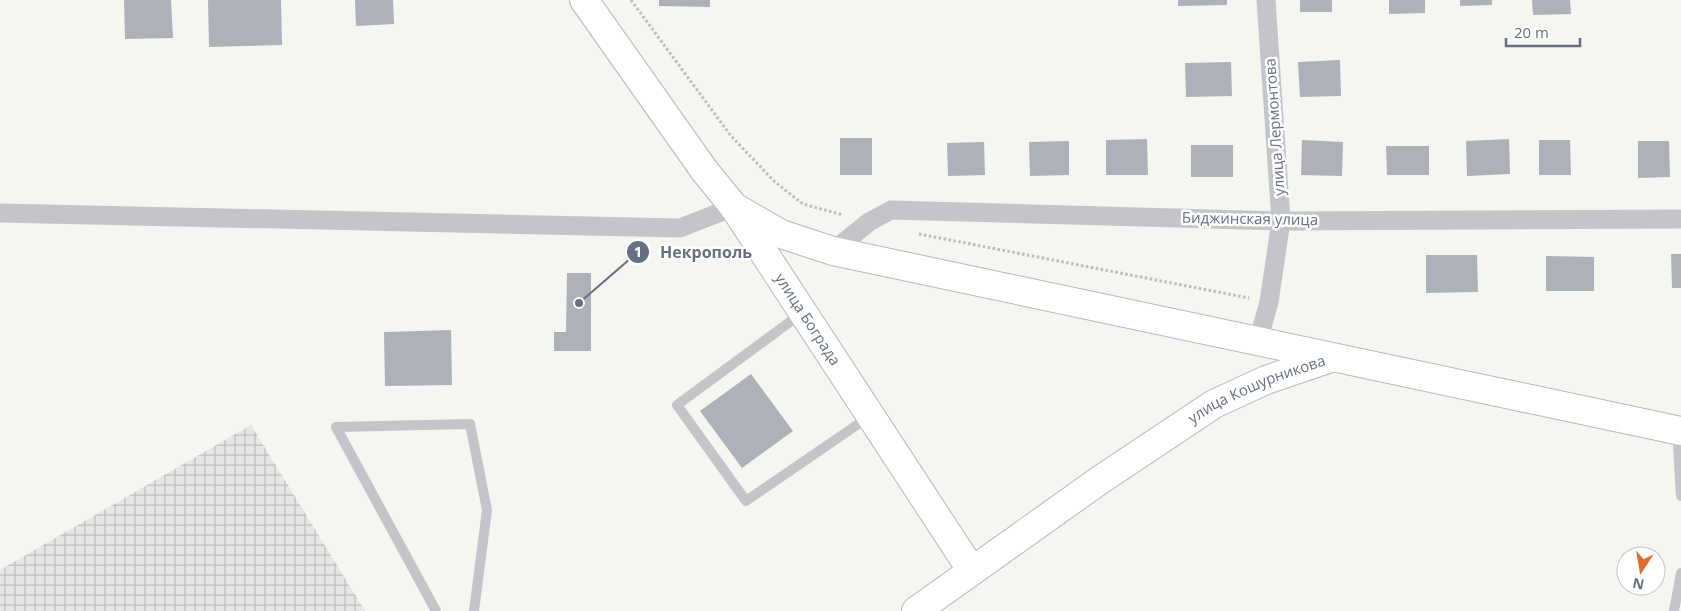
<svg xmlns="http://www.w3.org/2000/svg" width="1681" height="611" font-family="'Open Sans',sans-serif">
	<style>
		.industrial { fill: url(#industrial-grid) }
		.building { fill: #acb2b8 }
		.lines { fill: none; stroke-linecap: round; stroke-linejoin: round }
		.secondary-casing { stroke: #b5b8be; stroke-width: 30 }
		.path { stroke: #babcbe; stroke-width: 3; stroke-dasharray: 2.5 2.5; stroke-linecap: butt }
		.service { stroke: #c3c5c9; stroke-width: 10 }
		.minor { stroke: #c3c5c9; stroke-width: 19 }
		.secondary { stroke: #fff; stroke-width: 28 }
		.labels { text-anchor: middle; stroke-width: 5; stroke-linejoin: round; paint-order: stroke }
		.street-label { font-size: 15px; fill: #657182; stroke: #fff }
		.leader { fill: none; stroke: #657182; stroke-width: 2 }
		.callout-dot { fill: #657182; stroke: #fff; stroke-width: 2 }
		.mark-label { font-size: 15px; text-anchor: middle; font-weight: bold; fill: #fff }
		.callout-label { font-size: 16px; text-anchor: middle; font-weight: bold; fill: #657182; stroke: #fff; stroke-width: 5; stroke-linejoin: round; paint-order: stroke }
	</style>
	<defs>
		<pattern id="industrial-grid" width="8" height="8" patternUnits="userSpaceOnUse" patternTransform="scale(1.25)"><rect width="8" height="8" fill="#e5e6e5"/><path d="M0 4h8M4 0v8" fill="none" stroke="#bdbfbf"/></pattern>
	</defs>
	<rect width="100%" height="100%" fill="#f5f5f2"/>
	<polygon class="industrial" points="251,425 365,611 0,611 0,570"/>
	<g class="building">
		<polygon points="124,0 171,0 173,38 125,39"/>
		<polygon points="208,0 281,0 282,45 209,47"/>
		<polygon points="355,0 393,0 394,24 356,26"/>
		<polygon points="659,0 710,0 710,7 659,6"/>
		<polygon points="1178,0 1227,0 1227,5 1178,6"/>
		<rect x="1300" y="0" width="32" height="12"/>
		<polygon points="1389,0 1425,0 1425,13 1389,14"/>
		<polygon points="1460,0 1492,0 1492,5 1460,6"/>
		<polygon points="1532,0 1570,0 1571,14 1533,15"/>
		<polygon points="1340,60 1341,96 1300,97 1298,62"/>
		<polygon points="1231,62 1232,96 1186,97 1185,63"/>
		<rect x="840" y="138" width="32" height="37"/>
		<polygon points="1147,139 1148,175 1106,175 1106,140"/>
		<polygon points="1509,139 1510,174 1467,176 1466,141"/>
		<polygon points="1302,140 1343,142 1342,176 1301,175"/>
		<polygon points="1539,140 1570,140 1571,175 1539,175"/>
		<polygon points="1069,141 1069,175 1030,176 1029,142"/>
		<polygon points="1638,141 1669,141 1670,177 1638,178"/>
		<polygon points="984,142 985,175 948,176 947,143"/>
		<rect x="1191" y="145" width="42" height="32"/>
		<polygon points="1386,146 1429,146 1429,175 1387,175"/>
		<polygon points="1671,254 1681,254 1681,288 1672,288"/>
		<polygon points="1426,255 1477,255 1478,292 1426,293"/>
		<polygon points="1546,256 1594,257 1594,291 1546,291"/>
		<polygon points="567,273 591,273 591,351 554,351 554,332 566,332"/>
		<polygon points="451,330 452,385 385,386 384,332"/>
		<polygon points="751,374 793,431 742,468 700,411"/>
	</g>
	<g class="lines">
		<g class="secondary-casing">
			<g id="secondary">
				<path id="s1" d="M584,0l120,170 30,37 238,364"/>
				<polyline points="734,207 781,234 833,251 1681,431"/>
				<path id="s2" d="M916,611l184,-131 114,-76 52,-24 65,-22"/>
			</g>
		</g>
		<g class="path">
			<polyline points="631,0 731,136 775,182 803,204 843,215"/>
			<polyline points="919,234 1249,298"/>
		</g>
		<g class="service">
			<polyline points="802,313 677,405 746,501 870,416"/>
			<polyline points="1677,431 1681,496"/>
			<polyline points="436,611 336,427 470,424 487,510 474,611"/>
			<polyline points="1674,611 1681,573"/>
		</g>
		<g class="minor">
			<polyline points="0,213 680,228 734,207"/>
			<polyline points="833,251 869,222 891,210 1281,221 1681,219"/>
			<polyline points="1258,341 1269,302 1281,221 1266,0"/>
		</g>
		<use href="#secondary" class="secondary"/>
	</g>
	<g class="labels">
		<g class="street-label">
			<text transform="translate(1275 127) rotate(-94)" y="5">улица Лермонтова</text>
			<text transform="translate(1250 219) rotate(1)" y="5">Биджинская улица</text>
			<text dy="5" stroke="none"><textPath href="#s1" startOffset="390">улица Бограда</textPath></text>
			<text dy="5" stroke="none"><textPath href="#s2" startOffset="408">улица Кошурникова</textPath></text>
		</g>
	</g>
	<path class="leader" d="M579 303L638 252"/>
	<g class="callout-dot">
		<circle cx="579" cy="303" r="5"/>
		<circle cx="638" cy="252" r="12"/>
	</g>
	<g class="mark-label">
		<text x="638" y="257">1</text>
	</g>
	<g class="callout-label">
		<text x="706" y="258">Некрополь</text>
	</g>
	<g transform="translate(1641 571) rotate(192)"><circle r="24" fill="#ffffff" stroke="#c1c6cd"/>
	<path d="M0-4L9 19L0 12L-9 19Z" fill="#dc6d2b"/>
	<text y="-8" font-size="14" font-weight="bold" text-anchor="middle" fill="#657182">N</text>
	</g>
	<path d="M1506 38v8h74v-8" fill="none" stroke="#657182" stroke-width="2.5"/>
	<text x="1514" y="38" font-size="15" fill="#657182" stroke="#ffffff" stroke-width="4" paint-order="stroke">20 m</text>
</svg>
